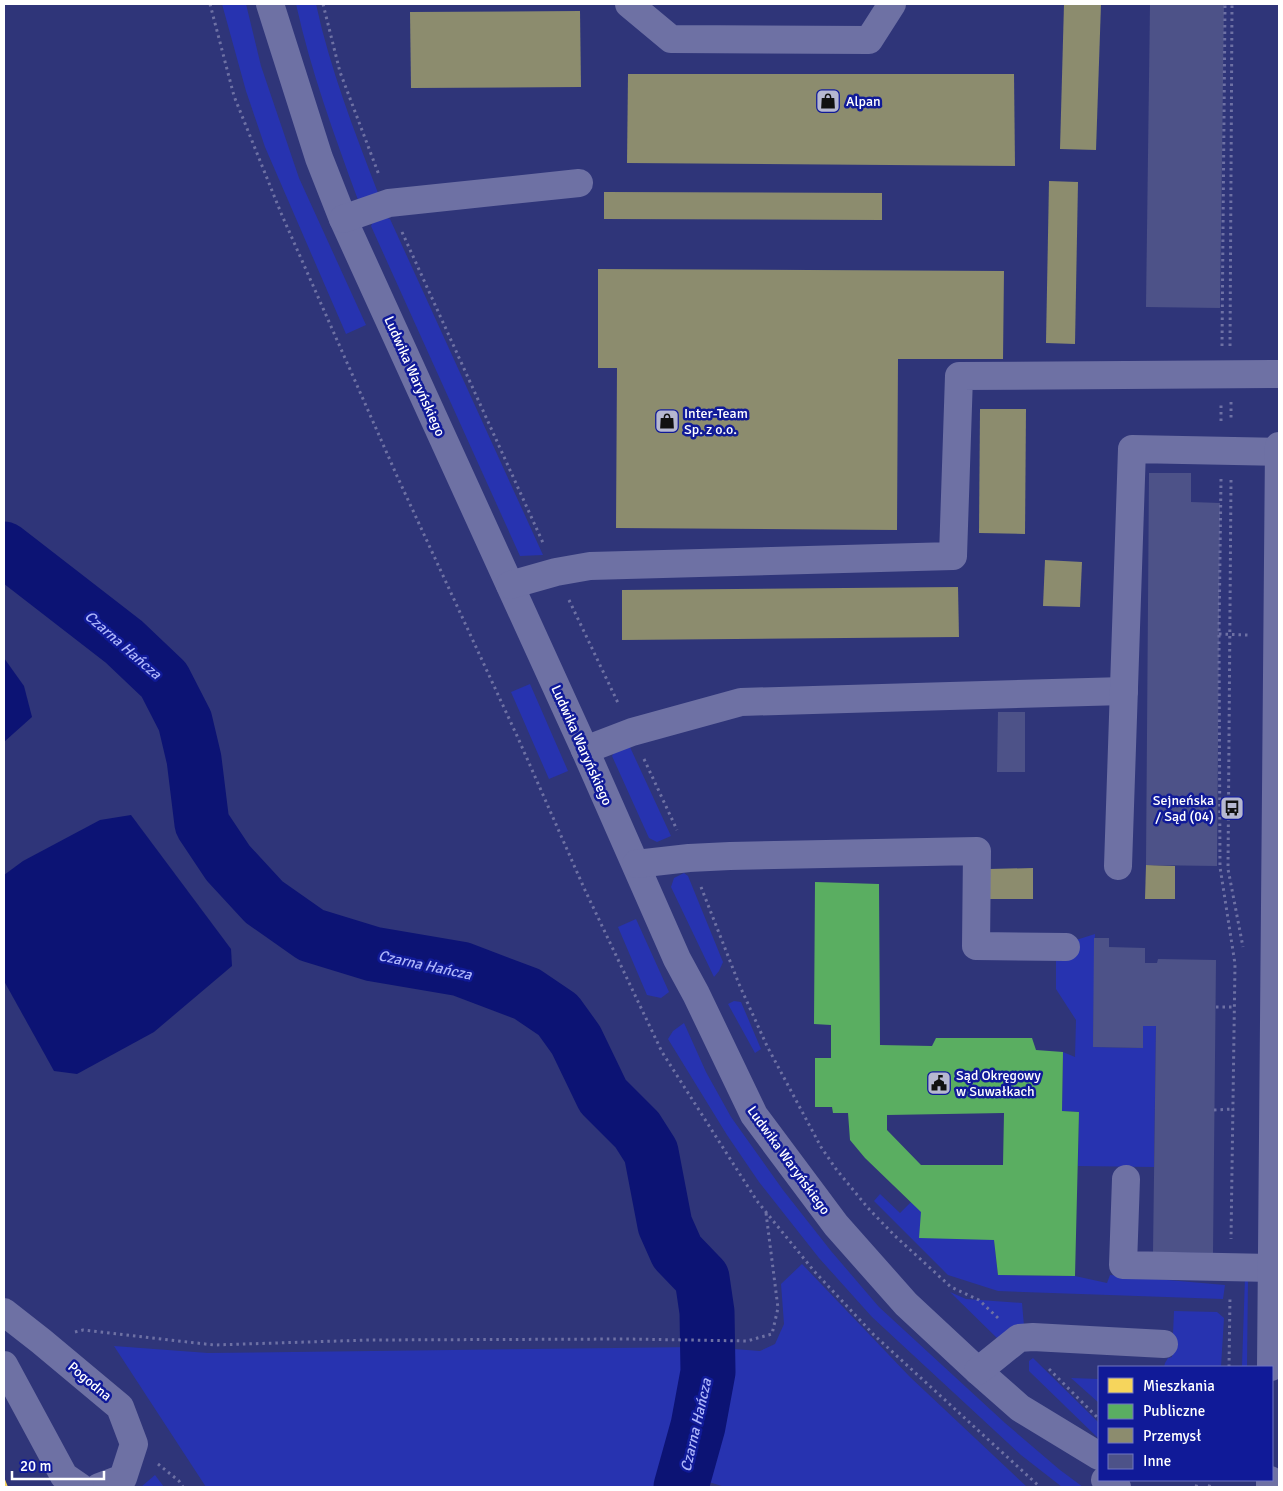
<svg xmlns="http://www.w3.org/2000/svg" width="1283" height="1491" font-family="Signika,sans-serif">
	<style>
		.green { fill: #2733b0 }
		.water { fill: #0c1374 }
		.homes { fill: #f6d55c }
		.public { fill: #5aae61; fill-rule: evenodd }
		.industry { fill: #8c8c6e }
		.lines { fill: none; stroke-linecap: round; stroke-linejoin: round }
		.river { stroke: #0c1374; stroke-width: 55 }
		.building { fill: #4d5288 }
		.path { stroke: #6e71a4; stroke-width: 3; stroke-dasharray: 2.5 4; stroke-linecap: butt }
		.minor { stroke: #6e71a4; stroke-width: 28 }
		.labels { text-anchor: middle; stroke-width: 5; stroke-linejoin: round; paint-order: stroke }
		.poi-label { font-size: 14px; fill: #fff; stroke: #101a98; text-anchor: start }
		.street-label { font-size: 14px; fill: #fff; stroke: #101a98 }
		.water-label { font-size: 15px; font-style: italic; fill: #adb5fb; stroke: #101a98 }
	</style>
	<rect width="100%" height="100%" fill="#2f3579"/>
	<g class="green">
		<polygon points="222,4 246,4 261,66 299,178 366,325 346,334 265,147 246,91"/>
		<path d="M296,4h20c14,65 38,126 62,189l-20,7c-24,-66 -47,-128 -62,-196z"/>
		<polygon points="385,217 390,219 543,555 520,556 371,226 373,222"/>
		<polygon points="530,684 568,771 549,779 511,692"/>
		<polygon points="629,745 671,836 657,842 649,838 612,756 615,751"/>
		<polygon points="684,873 688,876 723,962 719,971 714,977 671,887 674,878"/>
		<polygon points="636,919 669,992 661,998 647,995 618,927"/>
		<polygon points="1095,934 1093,1047 1143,1048 1143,1026 1156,1026 1154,1167 1078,1166 1079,1112 1062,1111 1063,1052 1075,1057 1076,1020 1056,989 1056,960 1076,940"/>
		<polygon points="734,1001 741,1002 761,1049 755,1053 728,1004"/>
		<polygon points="684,1023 706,1072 731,1117 783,1190 831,1251 879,1307 1005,1423 1060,1470 1083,1487 1062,1487 1021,1455 872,1317 819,1258 759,1182 727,1135 668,1039 673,1031"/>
		<polygon points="880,1194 900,1213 911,1202 994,1240 998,1275 1075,1276 1107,1283 1110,1275 1225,1285 1223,1299 998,1291 948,1275 874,1201"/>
		<polygon points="802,1264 910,1377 1027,1487 725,1487 709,1482 708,1487 691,1487 694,1467 710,1433 726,1391 721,1348 760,1351 775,1344 784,1324 781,1284"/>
		<polygon points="1245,1277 1248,1278 1247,1366 1242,1366"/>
		<polygon points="950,1292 966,1299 1022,1303 1024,1326 1000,1341"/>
		<polygon points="1174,1311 1217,1312 1224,1318 1221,1367 1164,1367 1165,1363 1168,1358 1172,1357"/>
		<polygon points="114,1346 208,1353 698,1347 669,1487 206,1487"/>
		<polygon points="1033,1358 1099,1423 1099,1439 1029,1371 1029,1361"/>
		<polygon points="1071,1378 1099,1379 1099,1403"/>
		<polygon points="155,1475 164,1487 141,1487"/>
	</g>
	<g class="water">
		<polygon points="4,658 24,686 32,717 4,742"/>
		<polygon points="131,815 231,949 232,966 154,1032 77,1074 54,1071 4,981 4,875 23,861 100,820"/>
	</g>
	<polygon class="homes" points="4,1477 8,1487 4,1487"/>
	<path class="public" d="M815,882l64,2 1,161 52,1 4,-8h96l4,12 27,2 -1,59 17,1 -4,164 -77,-1 -4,-35 -75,-2 2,-26 -56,-54 -15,-18 -2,-27h-15l-1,-6h-17v-49h16v-33l-17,-1zM1004,1113l-1,52h-82l-34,-35v-15z"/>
	<g class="industry">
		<polygon points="1064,4 1101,4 1096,150 1060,149"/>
		<polygon points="580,11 581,87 411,88 410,12"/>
		<polygon points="628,74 1014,74 1015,166 627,163"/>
		<polygon points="1049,181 1078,182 1075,344 1046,343"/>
		<polygon points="604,192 882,193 882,220 604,219"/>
		<polygon points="598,269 1004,271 1003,359 898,359 897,530 616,528 617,368 598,368"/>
		<polygon points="980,409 1026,409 1025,534 979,533"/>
		<polygon points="1045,560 1082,562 1080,607 1043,606"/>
		<polygon points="958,587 959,637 622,640 622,590"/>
		<polygon points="1146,865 1175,866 1175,899 1145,899"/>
		<polygon points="1033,868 1033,899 989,899 989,869"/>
	</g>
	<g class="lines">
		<polyline class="river" points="4,549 124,642 164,680 185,721 194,759 202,824 228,863 264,902 311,935 373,954 461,969 527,994 558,1015 576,1040 603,1096 637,1130 651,1152 665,1225 677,1252 702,1278 707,1312 708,1372 698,1426 681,1487"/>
	</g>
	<g class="building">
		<polygon points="1150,4 1224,4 1220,308 1146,307"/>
		<polygon points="1149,473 1191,473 1191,502 1220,503 1217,866 1146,865"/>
		<polygon points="998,712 1025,712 1025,772 997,772"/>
		<polygon points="1094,938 1109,938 1109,947 1145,948 1145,963 1157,963 1158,959 1216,960 1213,1253 1153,1252 1156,1026 1143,1026 1143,1048 1093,1047"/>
	</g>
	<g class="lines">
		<g class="path">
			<polyline points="210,4 234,96 281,213 397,476 518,738 584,888 662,1052 757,1201 814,1271 874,1335 1040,1487"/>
			<polyline points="323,4 340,72 379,175"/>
			<polyline points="402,232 544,545"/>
			<polyline points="1222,346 1225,4"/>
			<polyline points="1230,346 1232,4"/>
			<polyline points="1231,402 1231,421"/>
			<polyline points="1221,421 1221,404"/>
			<polyline points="1221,479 1219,634 1220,867 1235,964 1231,1239"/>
			<polyline points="1231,480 1228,869 1243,947"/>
			<polyline points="569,600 619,705"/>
			<polyline points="1219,634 1248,635"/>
			<polyline points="644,759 677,830"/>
			<polyline points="701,887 739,984 767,1046 821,1147 836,1169 868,1208 895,1236 951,1287 979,1300 998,1318"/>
			<polyline points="1216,1007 1235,1007"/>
			<polyline points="1214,1110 1234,1109"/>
			<polyline points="75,1332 83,1330 214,1345 370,1340 626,1339 747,1341 772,1334 778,1308 766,1213"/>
			<polyline points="1229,1367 1230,1296"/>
			<polyline points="1049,1369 1099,1419"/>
			<polyline points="158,1464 179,1481 183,1487"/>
			<polyline points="1196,1487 1198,1480"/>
			<polyline points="1209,1487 1211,1480"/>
		</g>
		<g class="minor">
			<polyline points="270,4 319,158 343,219 585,750 677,959 696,994 754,1115 836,1225 906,1304 978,1371 1020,1408 1099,1456"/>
			<polyline points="629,4 671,39 869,40 892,4"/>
			<polyline points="343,219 389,203 579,183"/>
			<polyline points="510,585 556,572 590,566 953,556 959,376 1279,374"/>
			<polyline points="585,750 632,732 741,702 1124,691"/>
			<polyline points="636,864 689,858 730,856 977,851 976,946 1066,947"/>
			<polyline points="1118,866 1132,449 1279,452"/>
			<polyline points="1126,1179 1123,1265 1273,1268"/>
			<polyline points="4,1312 41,1341 120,1407 134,1444 123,1478 99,1487"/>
			<polyline points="4,1365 64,1476 80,1487"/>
			<polyline points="1271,1367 1279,446"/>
			<polyline points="978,1371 1019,1338 1033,1337 1164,1344"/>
			<polyline points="1105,1480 1117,1487"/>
			<polyline points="1270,1487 1270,1480"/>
		</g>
	</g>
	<defs>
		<g id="shop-square" transform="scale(1.25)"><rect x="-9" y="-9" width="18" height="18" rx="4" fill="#b6b8d0" stroke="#101a98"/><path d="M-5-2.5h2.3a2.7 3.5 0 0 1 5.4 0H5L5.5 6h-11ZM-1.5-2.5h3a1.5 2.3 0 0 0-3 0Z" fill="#111"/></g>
		<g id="bus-square" transform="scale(1.25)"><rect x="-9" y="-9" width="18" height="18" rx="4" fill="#b6b8d0" stroke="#101a98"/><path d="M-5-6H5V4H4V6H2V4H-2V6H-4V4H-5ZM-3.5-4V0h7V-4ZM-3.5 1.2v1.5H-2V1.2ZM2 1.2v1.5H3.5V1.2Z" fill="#111"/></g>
		<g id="civic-square" transform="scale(1.25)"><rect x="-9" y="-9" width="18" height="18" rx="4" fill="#b6b8d0" stroke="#101a98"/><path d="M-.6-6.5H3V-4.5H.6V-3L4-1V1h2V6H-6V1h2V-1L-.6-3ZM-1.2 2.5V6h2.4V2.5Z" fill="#111"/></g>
	</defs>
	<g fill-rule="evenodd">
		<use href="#shop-square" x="828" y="101"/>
		<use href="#shop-square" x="667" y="421"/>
		<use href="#bus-square" x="1232" y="808"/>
		<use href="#civic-square" x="939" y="1083"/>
	</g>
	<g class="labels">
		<g class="poi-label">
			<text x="846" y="106">Alpan</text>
			<text x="684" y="418">Inter-Team<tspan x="684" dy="16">Sp. z o.o.</tspan></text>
			<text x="1214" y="805" text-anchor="end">Sejneńska<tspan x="1214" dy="16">/ Sąd (04)</tspan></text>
			<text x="956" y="1080">Sąd Okręgowy<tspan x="956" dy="16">w Suwałkach</tspan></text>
		</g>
		<g class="street-label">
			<text transform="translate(415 376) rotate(66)" y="5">Ludwika Waryńskiego</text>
			<text transform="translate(582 745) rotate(66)" y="5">Ludwika Waryńskiego</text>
			<text transform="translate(789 1160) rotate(54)" y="5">Ludwika Waryńskiego</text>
			<text transform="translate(90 1381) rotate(40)" y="5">Pogodna</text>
		</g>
		<g class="water-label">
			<text transform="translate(123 645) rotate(41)" y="5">Czarna Hańcza</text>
			<text transform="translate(425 965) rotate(12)" y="5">Czarna Hańcza</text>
			<text transform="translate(696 1425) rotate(-77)" y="5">Czarna Hańcza</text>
		</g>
	</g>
	<rect width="1283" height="1491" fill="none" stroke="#ffffff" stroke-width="10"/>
	<rect x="1098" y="1366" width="175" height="115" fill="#101a98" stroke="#7076c1"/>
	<rect x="1108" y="1378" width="25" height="15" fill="#f6d55c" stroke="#7076c1"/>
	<text x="1143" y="1391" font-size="15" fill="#ffffff">Mieszkania</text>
	<rect x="1108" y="1404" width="25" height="15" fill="#5aae61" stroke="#7076c1"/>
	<text x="1143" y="1416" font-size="15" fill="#ffffff">Publiczne</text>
	<rect x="1108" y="1428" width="25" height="15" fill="#8c8c6e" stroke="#7076c1"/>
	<text x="1143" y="1441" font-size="15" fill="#ffffff">Przemysł</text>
	<rect x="1108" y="1454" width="25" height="15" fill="#4d5288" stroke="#7076c1"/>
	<text x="1143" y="1466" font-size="15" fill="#ffffff">Inne</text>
	<path d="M12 1471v8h92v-8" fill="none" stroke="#ffffff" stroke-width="2.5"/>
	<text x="20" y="1471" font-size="15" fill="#ffffff" stroke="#101a98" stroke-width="4" paint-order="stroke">20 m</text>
</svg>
